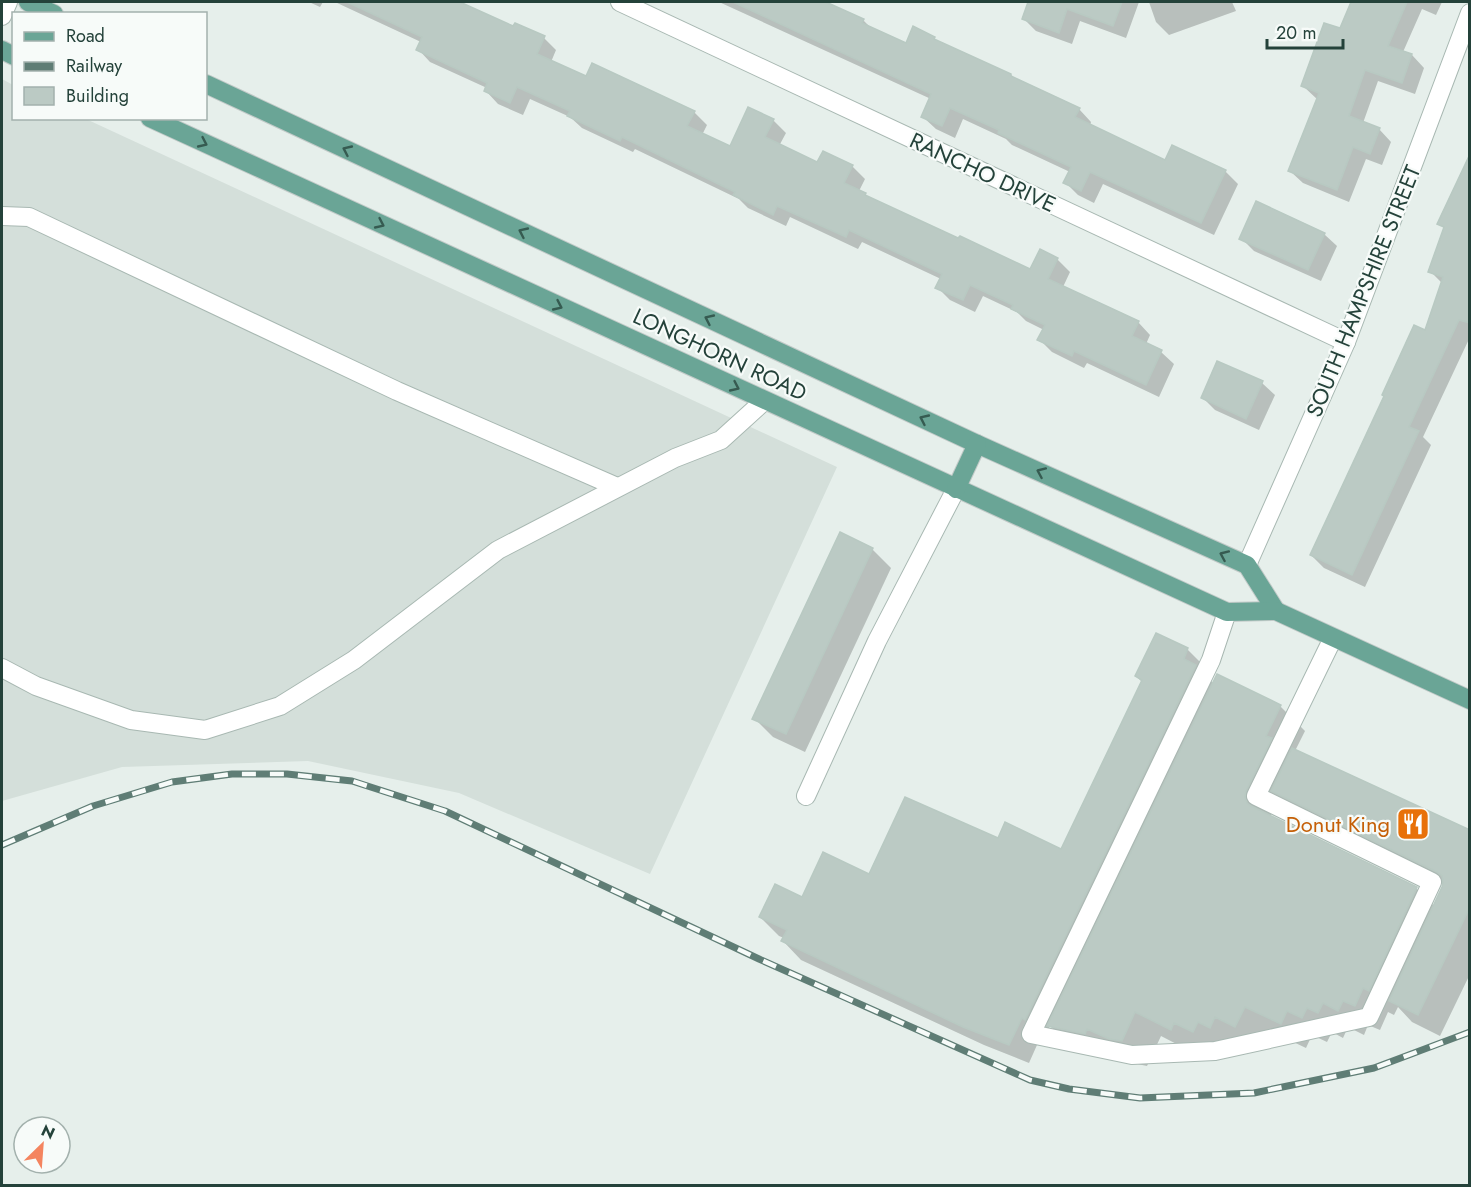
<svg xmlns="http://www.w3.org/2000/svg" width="1471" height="1187" font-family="Jost,sans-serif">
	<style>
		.built { fill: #d4dfda }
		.shadow { fill: #0003; fill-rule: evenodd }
		.building { fill: #bbcac4; stroke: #b8c9c2; stroke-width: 1.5 }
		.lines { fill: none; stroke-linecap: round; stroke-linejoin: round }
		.minor-casing { stroke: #a8b8b2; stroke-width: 20 }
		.major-casing { stroke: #c2cac8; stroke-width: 20 }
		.minor { stroke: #fff; stroke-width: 18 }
		.major { stroke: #6aa596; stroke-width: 18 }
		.rail-casing { stroke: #5f7d75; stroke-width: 7 }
		.rail { stroke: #f7fbf9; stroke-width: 4.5; stroke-dasharray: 14; stroke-linecap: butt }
		.oneway { stroke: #365b51 }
		.labels { text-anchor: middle; stroke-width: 4.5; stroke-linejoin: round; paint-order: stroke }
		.street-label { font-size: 22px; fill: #24423a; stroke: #f7fbf9 }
		.food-label { font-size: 22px; fill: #c56008; stroke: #f7fbf9; text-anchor: end }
	</style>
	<rect width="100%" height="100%" fill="#e6efeb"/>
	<polygon class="built" points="2,79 13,85 14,118 86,119 837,467 650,874 459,793 308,761 122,767 2,801"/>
	<g class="shadow">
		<polygon points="309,2 323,2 320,7"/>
		<polygon points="335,2 456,2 514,28 544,38 556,50 551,62 586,78 694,112 707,125 702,135 730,148 773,120 786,133 779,146 818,164 852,166 865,179 859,191 865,194 870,199 959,240 1031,271 1057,259 1070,272 1063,287 1138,322 1150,335 1146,344 1161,352 1174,364 1159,397 1087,363 1084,368 1052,352 1039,339 1044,330 1026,321 1017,312 983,296 975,312 950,300 937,287 941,279 862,242 858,249 790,217 786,226 748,208 739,199 635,149 633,152 582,128 570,117 530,99 523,115 498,104 486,91 487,88 430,62 418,49 421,42"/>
		<polygon points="719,2 822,2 863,20 871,28 906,45 934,38 940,44 1011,75 1015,80 1079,109 1091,122 1090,126 1166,162 1225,171 1238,184 1214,235 1103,184 1094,203 1078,195 1065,182 1070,172 1012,145 1006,139 963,119 955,138 936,129 923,117 931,99"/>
		<polygon points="1030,2 1139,2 1126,38 1080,21 1072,44 1036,31 1024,19"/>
		<polygon points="1149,2 1232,2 1236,11 1169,35 1156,22"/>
		<polygon points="1353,2 1442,2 1436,15 1422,9 1403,52 1412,55 1424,68 1415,94 1378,81 1363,123 1379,129 1391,142 1382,165 1366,159 1349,202 1303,183 1290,171 1318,100 1303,86 1341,30"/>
		<polygon points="1470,157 1470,337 1423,437 1431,445 1365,587 1324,568 1311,555 1425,332 1442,283 1430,271 1445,229 1439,223"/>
		<polygon points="1324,234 1337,246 1321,281 1254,251 1241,238"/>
		<polygon points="1262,383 1275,395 1259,430 1215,410 1202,397"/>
		<polygon points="872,549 891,568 805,752 773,737 754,718"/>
		<path d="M1156,635l32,15 18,18 -2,6 10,10 66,22 25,25 -10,20 175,81v142l-30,62 -28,-14 -14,-15 -4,8 -6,-3 -8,18 -12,-5 -4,10 -16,-8 -5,11 -11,-6 -5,10 -15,-7 -6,13 -36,-17 -10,20 -19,-10 -45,13 -35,-18 -14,30 -73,-15 -24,-25 -6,12 -3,-2 -12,27 -45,-18 -183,-85 -18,-19 1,-3 -5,-2 -19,-19 42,-18 68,-23 129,-36 63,11 80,-169 -6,-6zM1280,797l15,15 149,73 -9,22 -19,-19 -146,-71z"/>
	</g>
	<g class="building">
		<polygon points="347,2 460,2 513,26 515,23 545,36 537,54 586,76 592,63 695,111 687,126 730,146 748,107 774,119 765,137 817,162 823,151 853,165 844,183 866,193 865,195 958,238 960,236 1030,269 1040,249 1058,258 1048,279 1139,321 1132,336 1162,350 1146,385 1074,351 1072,356 1037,340 1045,325 1011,309 1013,305 970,285 963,300 935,288 942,274 849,230 846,237 777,206 773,215 733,195 735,192 622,137 620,141 567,116 570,111 517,87 510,103 484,91 487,83 416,50 422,37"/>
		<polygon points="733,2 826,2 864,19 862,23 906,43 913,26 935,37 934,39 1011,74 1011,76 1080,108 1075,117 1165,160 1172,145 1226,170 1201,223 1090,172 1081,191 1063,183 1071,167 998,133 999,130 950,108 942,126 921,117 931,94"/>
		<polygon points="1028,2 1122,2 1113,26 1067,9 1059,33 1022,19"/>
		<polygon points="1351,2 1407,2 1388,46 1412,54 1402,83 1365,70 1349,116 1380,128 1370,154 1353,147 1337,190 1288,171 1319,93 1301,86 1324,23 1340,28"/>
		<polygon points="1470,154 1470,323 1459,320 1409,427 1419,431 1352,575 1310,555 1384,396 1382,395 1414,325 1425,330 1443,277 1428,272 1444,227 1437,224"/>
		<polygon points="1256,201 1325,233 1308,270 1239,239"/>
		<polygon points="1217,361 1263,381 1246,419 1201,398"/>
		<polygon points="840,532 873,548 786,734 752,719"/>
		<polygon points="1156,633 1188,648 1184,659 1196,665 1025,1020 1022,1018 1009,1045 963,1027 781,941 787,930 759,917 775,884 802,897 823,852 869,874 905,797 998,838 1005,822 1061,849 1142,680 1135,676"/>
		<polygon points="1217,674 1281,705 1266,736 1272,738 1246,791 1245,797 1247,803 1251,806 1417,887 1369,991 1363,988 1355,1006 1343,1001 1338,1011 1323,1003 1318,1013 1307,1008 1302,1018 1287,1011 1281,1024 1245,1007 1235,1027 1215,1017 1210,1028 1198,1022 1193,1032 1174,1023 1171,1030 1135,1012 1122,1041 1109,1039 1087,1029 1085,1034 1047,1026"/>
		<polygon points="1292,748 1470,830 1470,907 1418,1015 1389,1001 1442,887 1443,882 1442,876 1437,872 1271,791"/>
	</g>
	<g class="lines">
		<g class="minor-casing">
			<g id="minor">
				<polyline points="620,2 1346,342"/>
				<polyline points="2,16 8,2"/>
				<polyline points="2,216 29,217 397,391 617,487"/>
				<polyline points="1247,565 1346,342 1470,13"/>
				<polyline points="1227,612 1211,660 1031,1034 1132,1055 1215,1051 1369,1017 1432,882 1256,796 1333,638"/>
				<polyline points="2,668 36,686 131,720 205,730 280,706 354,660 498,550 675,458 721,440 764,401"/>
				<polyline points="806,796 877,641 956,489"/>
			</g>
		</g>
		<g class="major-casing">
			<g id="major">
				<polyline points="28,2 54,14"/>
				<polyline points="2,50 14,56"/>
				<polyline points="206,84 977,444 1247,565 1276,611"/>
				<polyline points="150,118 1227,612 1276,611 1470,700"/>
				<polyline points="956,489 977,444"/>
			</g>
		</g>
		<use href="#minor" class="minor"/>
		<use href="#major" class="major"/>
		<g class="rail-casing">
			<polyline id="rail" points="2,845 93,806 172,782 232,774 287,774 352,781 445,811 759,959 1030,1080 1069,1089 1140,1098 1254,1093 1374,1068 1470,1032"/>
		</g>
		<use href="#rail" class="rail"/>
	</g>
	<defs><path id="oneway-chevron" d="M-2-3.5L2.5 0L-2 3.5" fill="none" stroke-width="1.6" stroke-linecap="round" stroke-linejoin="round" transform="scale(1.5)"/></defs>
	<g class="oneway">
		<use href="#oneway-chevron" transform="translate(203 143) rotate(25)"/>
		<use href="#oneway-chevron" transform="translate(347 150) rotate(-155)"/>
		<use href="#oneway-chevron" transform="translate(380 224) rotate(25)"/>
		<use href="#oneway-chevron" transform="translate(523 232) rotate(-155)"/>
		<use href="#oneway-chevron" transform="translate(558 306) rotate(25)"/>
		<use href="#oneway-chevron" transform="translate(709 319) rotate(-155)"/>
		<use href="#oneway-chevron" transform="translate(735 387) rotate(25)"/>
		<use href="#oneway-chevron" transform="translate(924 419) rotate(-155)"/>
		<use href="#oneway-chevron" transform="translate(1041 472) rotate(-156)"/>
		<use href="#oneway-chevron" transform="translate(1224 555) rotate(-156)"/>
	</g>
	<defs>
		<g id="restaurant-square" transform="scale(1.725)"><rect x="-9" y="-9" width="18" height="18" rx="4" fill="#e8710a" stroke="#f7fbf9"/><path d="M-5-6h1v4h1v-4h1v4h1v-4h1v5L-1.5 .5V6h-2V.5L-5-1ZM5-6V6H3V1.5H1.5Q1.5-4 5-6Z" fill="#fff"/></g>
	</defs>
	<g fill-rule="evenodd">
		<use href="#restaurant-square" x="1413" y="824"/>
	</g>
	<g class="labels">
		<g class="street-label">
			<text transform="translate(983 172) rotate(25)" y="8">RANCHO DRIVE</text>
			<text transform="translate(1363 291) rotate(-68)" y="8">SOUTH HAMPSHIRE STREET</text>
			<text transform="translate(720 354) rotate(25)" y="8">LONGHORN ROAD</text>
		</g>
		<g class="food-label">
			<text x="1390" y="832">Donut King</text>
		</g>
	</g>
	<rect width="1471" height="1187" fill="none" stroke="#24423a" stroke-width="6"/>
	<rect x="12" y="12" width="195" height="108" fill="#f7fbf9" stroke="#a3b1ad" stroke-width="1.5"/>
	<rect x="24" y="32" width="30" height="9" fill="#6aa596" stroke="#a3b1ad" stroke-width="1.5"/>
	<text x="66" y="42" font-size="18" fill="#24423a">Road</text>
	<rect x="24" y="62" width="30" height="9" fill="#5f7d75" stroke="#a3b1ad" stroke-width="1.5"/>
	<text x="66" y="72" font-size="18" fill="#24423a">Railway</text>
	<rect x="24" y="87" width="30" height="18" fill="#bbcac4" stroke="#a3b1ad" stroke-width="1.5"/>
	<text x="66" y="102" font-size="18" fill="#24423a">Building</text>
	<g transform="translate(42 1145) rotate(25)"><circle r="28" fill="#f7fbf9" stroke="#a3b1ad" stroke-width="1.5"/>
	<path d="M0-4.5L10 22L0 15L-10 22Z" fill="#f4845f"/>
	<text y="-9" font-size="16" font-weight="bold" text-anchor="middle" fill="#24423a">N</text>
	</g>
	<path d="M1267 39v9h76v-9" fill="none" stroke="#24423a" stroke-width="3"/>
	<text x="1276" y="39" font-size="18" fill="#24423a" stroke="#f7fbf9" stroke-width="4.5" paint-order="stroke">20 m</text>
</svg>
